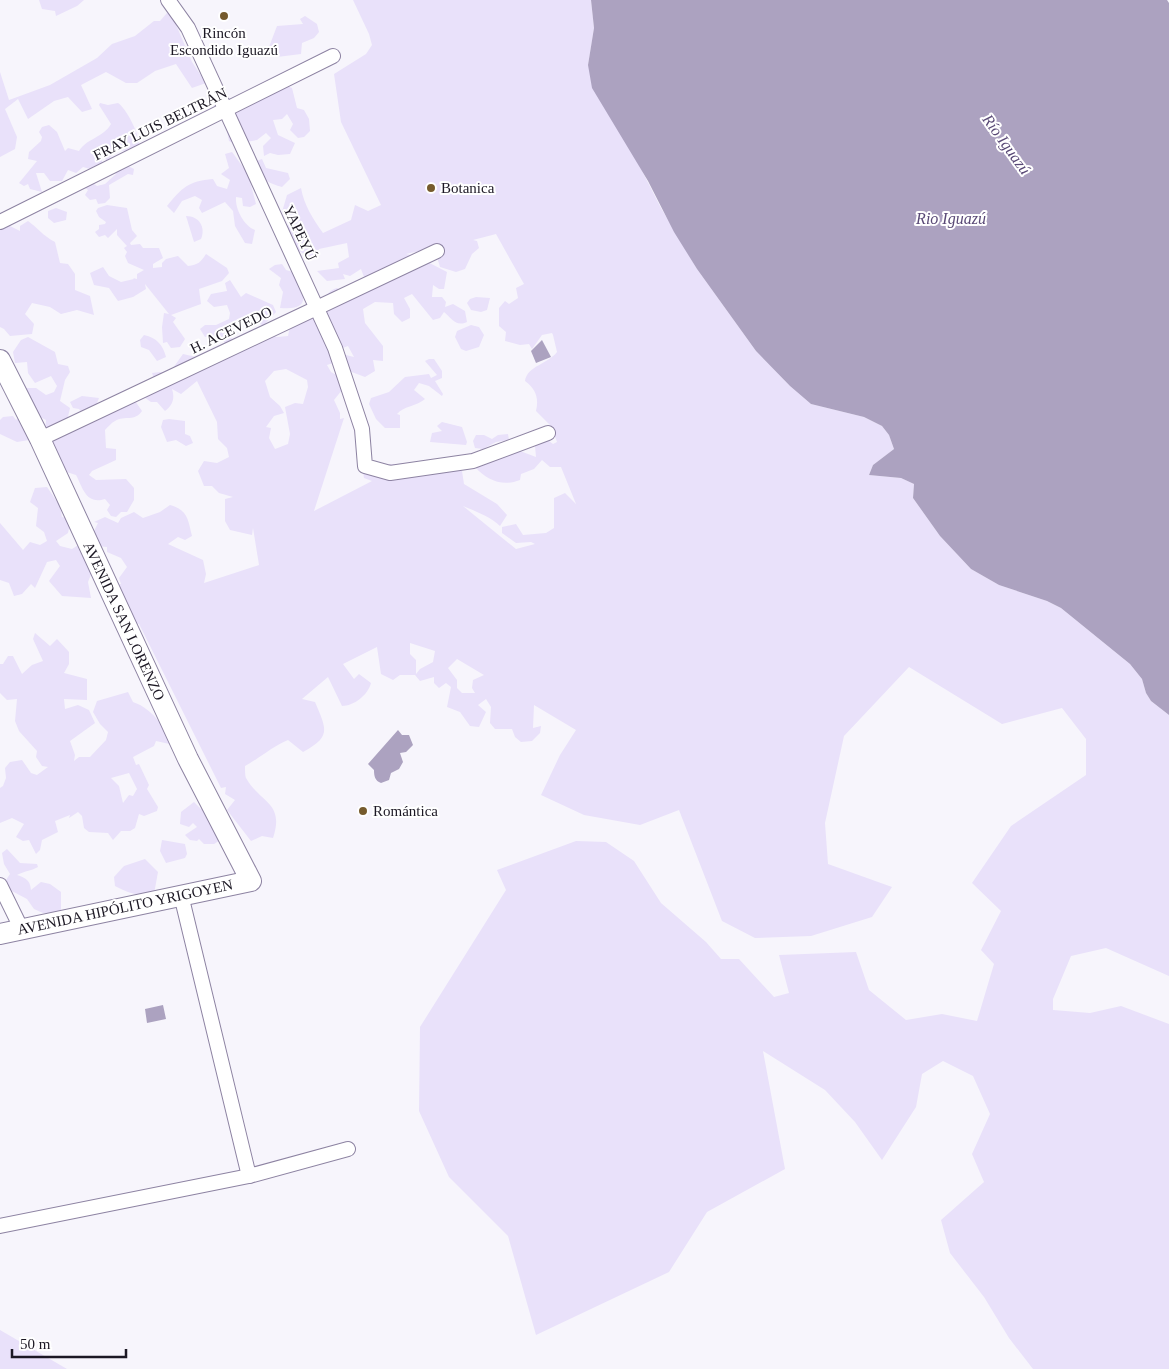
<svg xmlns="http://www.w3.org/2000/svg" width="1169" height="1369" font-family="Georgia,serif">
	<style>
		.green { fill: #e9e1fa; fill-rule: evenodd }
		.water { fill: #aca2c0 }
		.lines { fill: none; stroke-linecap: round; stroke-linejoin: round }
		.street-casing { stroke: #8d83a2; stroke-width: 16 }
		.secondary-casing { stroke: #8d83a2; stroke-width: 22 }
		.street { stroke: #fff; stroke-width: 14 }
		.secondary { stroke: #fff; stroke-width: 20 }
		.poi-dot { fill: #765b2d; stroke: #fff; stroke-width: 2 }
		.labels { text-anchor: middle; stroke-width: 4; stroke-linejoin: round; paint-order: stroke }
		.poi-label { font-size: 15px; fill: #1c1824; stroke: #fff; text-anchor: start }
		.street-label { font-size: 15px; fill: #1c1824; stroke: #fff }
		.water-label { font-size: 16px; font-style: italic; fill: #594976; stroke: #fff }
	</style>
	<rect width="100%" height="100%" fill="#f7f5fc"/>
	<g class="green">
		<polygon points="39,0 84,0 77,6 56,16 55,11 42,9"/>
		<path d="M353,0h238l3,28 -6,37 73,143 36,61 59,82 34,35 21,18 53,13 18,9 7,9 5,14 -21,16 -4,10 32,3 13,6 -1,14 27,38 31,33 28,16 48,16 14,7 69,56 12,15 4,14 5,8 18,14v261l-63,-28 -35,8 -18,43v11l37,3 31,-7 48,18v345h-136l-24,-31 -25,-41 -34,-44 -9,-33 43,-38 -12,-28 18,-40 -17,-38 -30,-15 -21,13 -6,33 -34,53 -27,-38 -30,-32 -62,-39 22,118 -78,43 -38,60 -133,63 -28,-99 -59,-59 -30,-66 1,-84 86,-137 -9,-20 79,-29 30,1 28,19 27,42 45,39 15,17h18l35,38 15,-4 -10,-38 77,-3 13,38 37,30 36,-6 35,7 17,-57 -13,-14 20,-39 -29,-28 39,-57 75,-51v-36l-24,-31 -60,16 -93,-57 -65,69 -19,87 3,41 64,23 -20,30 -61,19 -56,2 -33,-17 -43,-111 -39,15 -56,-10 -43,-20 19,-40 16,-25 -42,-25 -1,23 8,-2 -1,7 -8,8 -11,1 -6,-5 -3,-8h-17l-5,-6 1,-16 -5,-8 -8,6 8,7 -7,15 -9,-1 -10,-14 -13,-5 4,-20 -5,-4 -7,5 -5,-5v-6l-14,4 -5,-6h-15l-7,5 -12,-6 -4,-27 -34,17 11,15 5,-5 12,9c-3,12 -17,23 -29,23l-14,-29 -26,22 13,3c12,28 16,35 -12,50l-15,-12c-15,6 -28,18 -43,26 0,2 0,10 1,12 14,25 39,24 27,60l-11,-2 -11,5 -24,-31 8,-10 -10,-6 1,-7 -5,1 -82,-164 -5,-1 -12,-32 -5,1 -1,-7 5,-1 -2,-6 8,-11 -6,-9 -14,-6v-5l-11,-1 -3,-13 5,-10 -4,-1 11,-5 13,6 3,-5 13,-6 9,6 17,-6 10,-7c18,5 18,15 22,31l-7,4 -7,-3 -10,7 35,16 3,14 -2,9 55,-18 -6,-37 -1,7 -22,-5 -5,-9v-22l8,-2 -14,-4 -7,-7h-8l-6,-15 6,-10 13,2 12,-6 -2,-9 -9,-9 -1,-17 -20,-41 -16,13 -9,-5c3,9 1,16 -7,22l-8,-9h-6l-13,-9 17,-12 -3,-8 8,-1 8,3 15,-21 13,3 70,-24 11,4 11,-1 2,-10 14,-9 15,1c5,-12 5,-27 18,-30l5,3 13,-10 9,-4 -3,-8 -11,7 -7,-2 2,5 -18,2 -10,-10 22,-3 -1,-5 11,-6 -2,-14 -28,6 -2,5 -7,4 -15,-10 -13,2 6,-26 12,-2 -12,-4 -6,-6 5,-17 14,-7c3,17 12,31 22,45l28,-13 4,-15 13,6 13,-6 -40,-83 -7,-48 32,-20 6,-9 -3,-11zM496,234l28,50 -8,4 2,10 -9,6 -4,-3 -6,7v18l7,6 -1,9 15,4 9,-1 3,5 10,-14 10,-2 1,2 4,17c-9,12 -30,14 -32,29 11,8 14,17 11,30l15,15 6,16 -4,2 -8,-6 -10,8 1,11 -16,-6 -45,16c12,13 27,20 45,13l1,-6 13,-5 8,-9 8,7h11l15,37 -11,-11 -11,5v30l-8,5 -23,2 -7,-11 -14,3v6l14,10 15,-1 4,2 -19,5 -53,-43c12,5 28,11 37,20l7,-11 -10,-11 -33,-20 -2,-13 -15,-9 -34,1 -34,2 -16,7 1,6 8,3 -58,30 30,-93 -4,1v-6l-6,-13 8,-10v-12l-11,-6 -4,-7 6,-2 7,-14 8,-3 6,11 -12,-3 7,17 16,6 10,-6 -2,-11 10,1v-15l-18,-23 -2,-14 12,-7 18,1 1,11 8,8 8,-4v-9l-6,-11 8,-4 21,26 7,-2 4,-6c8,7 12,15 23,10l-2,-11 -12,-7 -8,3 1,-5 -4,-5h-10l1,-12 6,4h5l3,-17 -31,-16 -10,-2 36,-8 -6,8 4,13 16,5 9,-3 7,-15 7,-6 -2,-7 -4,-1zM286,369l21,11 1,7 -5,17 -8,-1 -10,4 5,27 -2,10 -13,5 -6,-11 2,-10 -5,-1 8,-11 10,-3 -4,-7 -10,-9 -5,-16 9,-10zM410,643l25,8 -2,11 -13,7 -4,5v-14l-6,-6zM457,659l27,16 -11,5 -1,8 3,5h-13l-5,-5v-8l-9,-12z"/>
		<polygon points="167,13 171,13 192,62 206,83 192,88 176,64 155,71 137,83 126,83 106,72 81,85 92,109 82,112 68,97 54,101 28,119 18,99 5,109 17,137 15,149 0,157 0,72 9,100 50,85 97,58 112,44 135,36 154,21 160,21"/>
		<polygon points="305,16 317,24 319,32 314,38 302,43 301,54 277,57 269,47 277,26 303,24 300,19"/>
		<polygon points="273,80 292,88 297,108 304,110 309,119 310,131 304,137 298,138 290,130 293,124 287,114 282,119 273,120 278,135 295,143 290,154 278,155 270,153 264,156 263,146 271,138 266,133 257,140 235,144 229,141 227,131 229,119"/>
		<path d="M100,103l8,2 10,-2c9,6 23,34 21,45l-12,3 -10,-1 -10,11 -5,-7v9l-3,3h-5l-4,3 -7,-2 -7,6 -8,-3 -6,11h-12l-6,-8h-8l6,19 -12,-3 -2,-5 -4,2 -5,-3 18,-22 -9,-2 1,-7 12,-11 1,-4 -3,-5 3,-5 7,-2 8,7 8,19 3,-3 11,3c8,-13 24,-13 32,-27l-12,-19z"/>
		<path d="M232,152l16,22 8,30 -6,3 -7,-1 -1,-8 -6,-1c-1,12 8,29 19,33l-3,14 -7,-1 -10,-17 -2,-15 -8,-9 -23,11 -3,-5 3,-8 -7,-4 -13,5 -8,12 -7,-7c15,-18 21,-25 46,-27l4,7 10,3 3,-9 -9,-6 8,-6 -4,-14z"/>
		<path d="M262,159l4,9 22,5 2,6 -8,8c-16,-4 -25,-12 -36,-22z"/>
		<polygon points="126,165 134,169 133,175 128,174 109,185 110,198 105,203 98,204 96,199 90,200 85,195 88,190 84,187 91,182 97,186 105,184 116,174 114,171"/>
		<path d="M107,205l20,3 5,22 5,6 -7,7 1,2 9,-1 3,4h16l4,10 -10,6v4l9,-1v-4l4,-4 12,-3 10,10c10,-1 13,-4 18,-12l21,14 2,5 -7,8 -23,8 2,15 -30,11 5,3 -3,4 12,17 -5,8 -9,1 -4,-6 -4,1 -1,-16 2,-14 5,1 -24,-30 1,5 -13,8 -15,4 -9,-13 -15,-3 -4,-12 13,-6 6,9 12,6 13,-3 -1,-1 4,1v-5l7,-4 -16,-7 -3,-7 2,-4 -3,-4 3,-2 -10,-11v-6l-9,9 -3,-3 -6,2 -4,-5 4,-3v-4l6,-1 1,-2 -7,-5 -3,-6 2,-3z"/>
		<polygon points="56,208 67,212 66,220 54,223 48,218 48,211"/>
		<path d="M186,216c13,0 20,11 15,23l-7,3z"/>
		<path d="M0,221l20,10v-5l8,-5c10,7 14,14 27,21l5,21 8,1 7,10v16l15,6 4,19 -17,-5 -16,4 -11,-7 -18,-4 -7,11 9,10 -2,10 -22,2 -6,-7 -4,-2z"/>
		<path d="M282,264l4,6 7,2c11,20 21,39 -13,36l3,-16 -4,-7 2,-7 -12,-9 6,-4z"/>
		<path d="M230,280l11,17 5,-4 27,12 3,7 -13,14 -5,-4v-8h-6l-4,5 -5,-1 -10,10 -2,15 -3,2c-8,-6 -13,-11 -23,-8l-5,-8 5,-4h11l13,-6 1,-6 -3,-8 -13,2 -7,-6 4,-7 16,-3 -2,-8z"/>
		<polygon points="476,297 490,298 487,310 481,312 471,310 467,303 470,299"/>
		<polygon points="471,325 479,327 484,335 479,347 466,351 461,349 455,337 457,331"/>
		<path d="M144,335c13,3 19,10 22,22l-9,4 -8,-11 -8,-3 -1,-7z"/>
		<path d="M28,337l27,15 3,12 10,2 2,6 -5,8 -5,21 10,7 -3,13 16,-7 -4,-5 -6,-1 -3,-6 12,-6 17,2 -4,10 38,-10 9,13c-7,11 -17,4 -27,10 -4,2 -7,6 -10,9l1,18 10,1v11l-24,11 -3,4 7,5 30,-1 8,9v12l-7,12h-6l-5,5 -5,-1 -4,-6 3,-5 -5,-6c-19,6 -22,-11 -29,-24l-16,-5 -15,-37 1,-13 -8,-4 -19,-28h17l10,7 8,-3 3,-6 -6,-10 -16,7 -7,-10 -1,-11 -12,1 -2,-11 8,-12z"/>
		<path d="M429,359h5l8,12v7l-7,3 8,13 -1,2 -13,-10 -10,-3 -5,7 11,9c-8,7 -21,7 -28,15l3,1v13h-15l-9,-9 -7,-15 2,-6 18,-6 16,-15 24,-3 2,4 6,-3 -12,-14z"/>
		<polygon points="13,416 16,420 19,417 32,433 29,440 17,442 0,434 0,420 3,417"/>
		<polygon points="169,419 185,421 185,434 190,436 193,443 186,446 176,440 167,442 161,427 163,420"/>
		<polygon points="442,422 462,427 467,442 466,445 430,442 432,433 442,431 437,426"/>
		<polygon points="508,434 509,440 496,442 483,449 475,448 473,441 476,435 484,435 492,439 498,435"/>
		<polygon points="47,487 60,506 62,517 71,519 68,533 56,541 60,546 72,549 80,544 92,572 88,582 91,598 62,596 49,581 60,566 56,560 47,562 35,588 31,584 22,594 14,596 9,583 0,580 0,523 23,550 30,542 40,545 47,541 44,532 36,526 38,508 30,502 35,488"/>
		<path d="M35,633l15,13 7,-7 12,13v12l-5,9 23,6v21l-23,-1 1,10 13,-4 11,5 6,13 -25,18 5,14 -1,6 5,-4h11l16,-17 2,-8 -8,-8 -7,-12 4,-11 31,-9 5,10c20,7 31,25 41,43l-18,-4 -2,5 -21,11 3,8 3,-1 10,21 -2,4 11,18 -1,4 -13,5 -5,-2 -4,14 -5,3h-9l-8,9 -5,-7 -19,-1 -5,-4 -2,-12 -4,-4 -9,6 1,-3 -15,6 3,11 -16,8 -2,10 -4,4 -7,-14 -6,1 -7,-4 8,-13 -12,-6 -12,5v-35l3,-2 3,-8 -1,-10 5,-6 12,-2 9,13 6,2 11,-8 -6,-1 -6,-9 1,-6 -18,-20 -4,-10 2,-22 -10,1 -7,-7v-29h3l5,-8h5l9,18 10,-9 11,-4 -10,-22zM129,773l8,16 -4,7 -4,-1 -6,8 -4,-17 -8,-8z"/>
		<polygon points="194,802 201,809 205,808 222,839 214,844 204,844 199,839 197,841 190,840 185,835 197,827 193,823 189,827 180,824 181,812"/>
		<polygon points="162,840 185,844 187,854 185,858 166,863 160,851"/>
		<path d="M7,849l13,14 17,1 1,3c-7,4 -14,4 -21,8 9,3 13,5 14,15l10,-8 9,2 11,8v18l-6,4 -12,-1 -9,-4 -7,-10 -19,-10 -2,-9 4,-6 -6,-10 -2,-11z"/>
		<path d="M145,859l13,13 -4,22c-16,3 -25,-1 -39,-8l-1,-9 10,-11z"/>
		<polygon points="0,1330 67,1369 0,1369"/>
	</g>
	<g class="water">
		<polygon points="591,0 1167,0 1169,3 1169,715 1151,701 1146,693 1142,679 1130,664 1061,608 1047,601 999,585 971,569 940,536 913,498 914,484 901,478 869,475 873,465 894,449 889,435 882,426 864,417 811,404 790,386 756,351 697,269 674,232 648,181 592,88 588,65 594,28"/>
		<polygon points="542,340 551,357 536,363 531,351"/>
		<path d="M398,730l4,5h7l4,10 -7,7 -6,1 3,9 -4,7 -8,4 -2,7 -8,3c-6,-2 -7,-7 -7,-13l-6,-6z"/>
		<polygon points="163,1005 166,1019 147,1023 145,1009"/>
	</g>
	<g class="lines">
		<g class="street-casing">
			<g id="street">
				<polyline points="168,0 188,28 335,348 362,429 365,466 390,473 473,461 548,433"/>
				<polyline points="0,222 333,56"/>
				<polyline points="40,439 437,251"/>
				<polyline points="0,885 22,930"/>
				<polyline points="181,895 249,1176"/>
				<polyline points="0,1226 249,1176 348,1149"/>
			</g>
		</g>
		<g class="secondary-casing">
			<polyline id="secondary" points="0,360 40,439 188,759 251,881 0,934"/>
		</g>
		<use href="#street" class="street"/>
		<use href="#secondary" class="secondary"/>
	</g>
	<g class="poi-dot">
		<circle cx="224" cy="16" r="5"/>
		<circle cx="431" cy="188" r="5"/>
		<circle cx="363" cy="811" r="5"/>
	</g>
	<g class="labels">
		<g class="poi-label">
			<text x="224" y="38" text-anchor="middle">Rincón<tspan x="224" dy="17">Escondido Iguazú</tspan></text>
			<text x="441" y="193">Botanica</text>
			<text x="373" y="816">Romántica</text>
		</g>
		<g class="street-label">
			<text transform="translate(160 124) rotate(-26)" y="5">FRAY LUIS BELTRÁN</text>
			<text transform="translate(300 233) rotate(65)" y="5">YAPEYÚ</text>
			<text transform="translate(231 330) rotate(-26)" y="5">H. ACEVEDO</text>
			<text transform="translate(124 621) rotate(65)" y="5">AVENIDA SAN LORENZO</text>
			<text transform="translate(125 907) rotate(-12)" y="5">AVENIDA HIPÓLITO YRIGOYEN</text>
		</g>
		<g class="water-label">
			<text transform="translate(1007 144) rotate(54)" y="6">Río Iguazú</text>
			<text x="951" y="224">Rio Iguazú</text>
		</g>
	</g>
	<path d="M12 1349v8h114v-8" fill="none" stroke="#1c1824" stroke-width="2.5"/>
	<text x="20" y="1349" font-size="15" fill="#1c1824" stroke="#ffffff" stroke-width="4" paint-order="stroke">50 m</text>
</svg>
